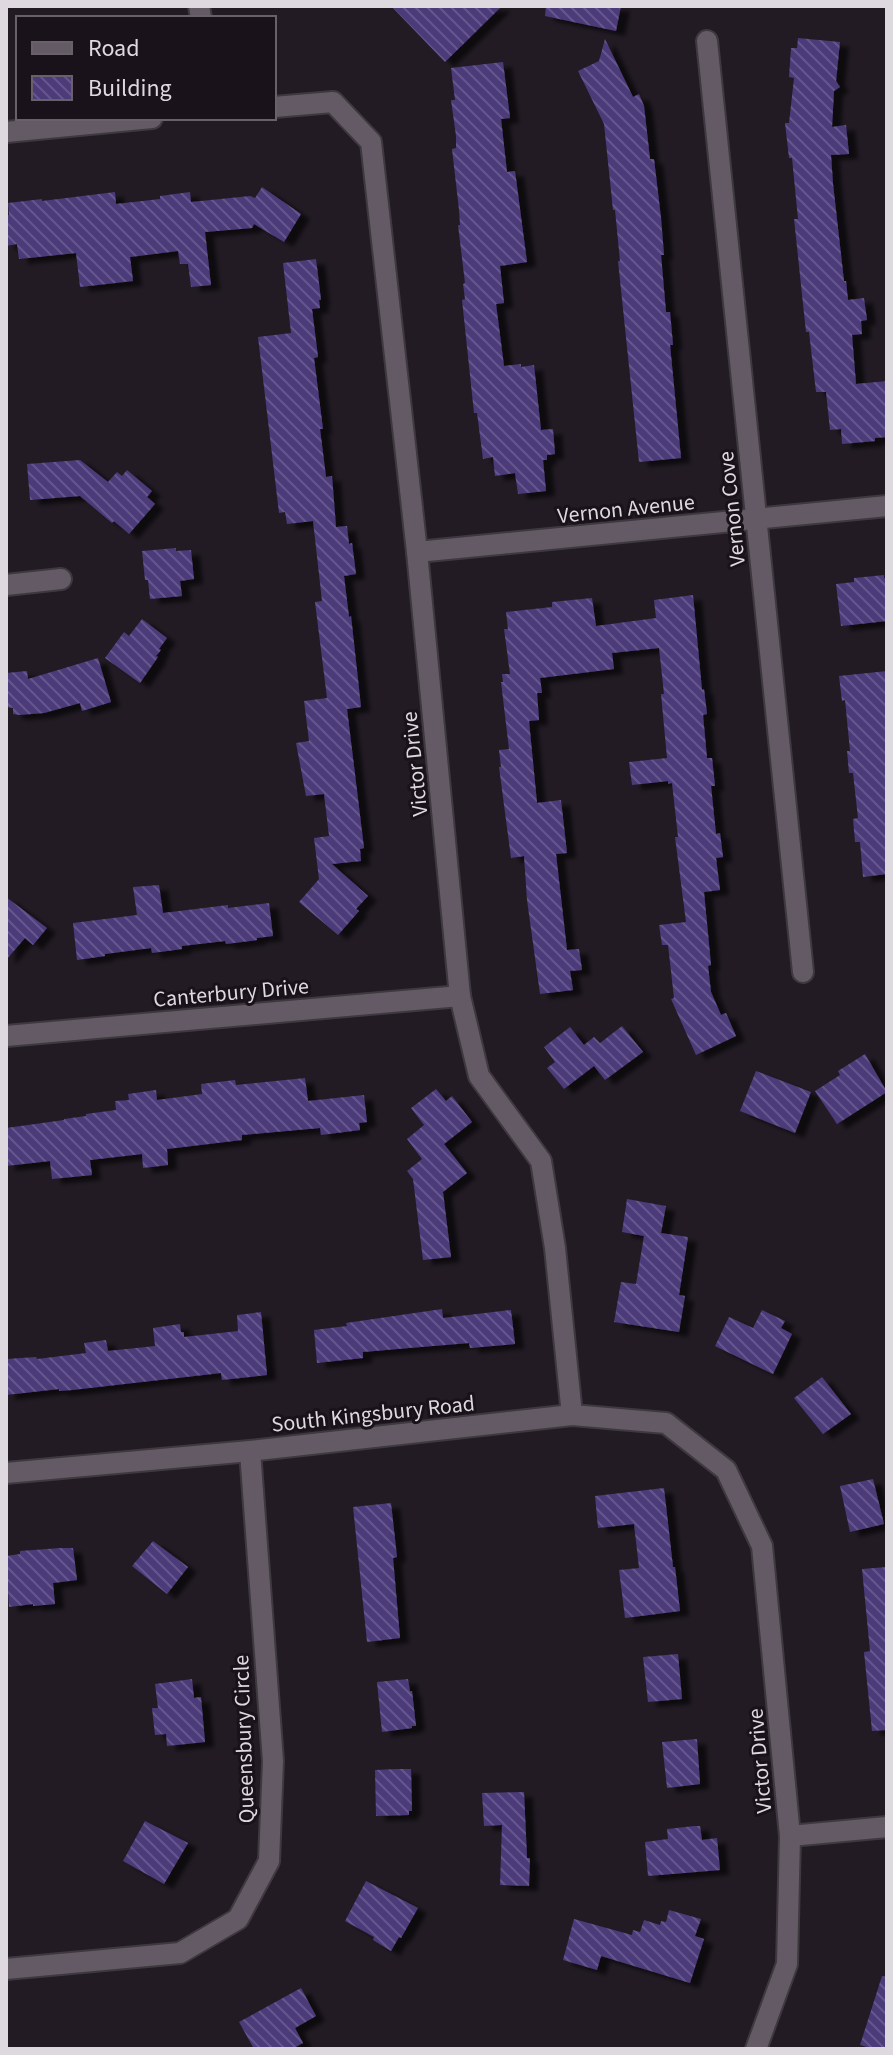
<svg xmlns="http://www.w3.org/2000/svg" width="893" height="2055" font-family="'Source Sans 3',sans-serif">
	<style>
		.building { fill: url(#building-back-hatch); filter: url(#shadow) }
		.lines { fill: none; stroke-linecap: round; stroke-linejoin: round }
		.minor-casing { stroke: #3e383f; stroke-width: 24 }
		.minor { stroke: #645a65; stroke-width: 20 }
		.labels { text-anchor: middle; stroke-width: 6; stroke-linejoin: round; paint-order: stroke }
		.street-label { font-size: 22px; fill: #ded8df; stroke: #19121b }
	</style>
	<defs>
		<pattern id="building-back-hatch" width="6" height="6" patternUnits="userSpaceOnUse" patternTransform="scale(2)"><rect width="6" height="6" fill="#4c3a79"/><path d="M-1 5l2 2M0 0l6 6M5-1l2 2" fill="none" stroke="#65568c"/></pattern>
		<filter id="shadow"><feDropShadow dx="9" dy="5" stdDeviation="2" flood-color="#0009"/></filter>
	</defs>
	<rect width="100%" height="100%" fill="#221b24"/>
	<g class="building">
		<polygon points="391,6 502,6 445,62"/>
		<polygon points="546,6 621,6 616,31 545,16"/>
		<polygon points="798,38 840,42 836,81 840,87 834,91 832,127 846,125 849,154 831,155 833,184 844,281 846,281 848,300 864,298 867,320 861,321 862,334 852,335 856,384 887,381 887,437 875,438 875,441 842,444 841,429 830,430 826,392 816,392 809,332 806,332 794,219 798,219 792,158 789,158 785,123 789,123 794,78 789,77 791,48 797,48"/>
		<polygon points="605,39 633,97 639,94 644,106 650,159 654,159 661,218 664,255 661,255 666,312 670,312 673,345 670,345 681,458 639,462 618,261 620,261 615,210 613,210 604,124 578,71 599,61"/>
		<polygon points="503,62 510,118 501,119 507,172 515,171 527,262 500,266 504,303 496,304 504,366 521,364 521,367 534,365 541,430 553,429 555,454 547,455 547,460 543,460 546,491 518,494 515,473 495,476 493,457 483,459 477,413 474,413 462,300 465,299 463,284 465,283 458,225 460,225 459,210 452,149 456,148 456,136 451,100 455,100 451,68"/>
		<polygon points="262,187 301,214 284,242 254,224 252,228 205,232 211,285 191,287 188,264 180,264 178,251 130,257 133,281 80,287 76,253 19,259 17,244 6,246 6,215 9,215 8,203 42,199 42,201 115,192 116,204 160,199 160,196 190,192 191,202 250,196 255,198"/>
		<polygon points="316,259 321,300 319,300 320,308 312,309 318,357 314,358 323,429 320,429 326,477 332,476 336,527 347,526 349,544 352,543 356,574 344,576 349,617 351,616 361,707 347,709 364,848 360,849 361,861 332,864 368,896 356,909 359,911 338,935 299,902 319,879 314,838 329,836 324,794 306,796 296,743 309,741 304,701 327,698 315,602 322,601 313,521 287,524 285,512 279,513 258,337 291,333 283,263"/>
		<polygon points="80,460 108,482 117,472 122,476 127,470 152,491 147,497 155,504 129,534 114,521 112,523 80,496 30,500 27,464"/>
		<polygon points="176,548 176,551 191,550 194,579 180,581 182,596 150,599 148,580 145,580 142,551"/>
		<polygon points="884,575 884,578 887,578 887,621 841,626 836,584 854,582 854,578"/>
		<polygon points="693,595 702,690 704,689 707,714 703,715 707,758 712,758 715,786 711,786 716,834 720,833 723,857 716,858 720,890 704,892 711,965 708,966 711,992 721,1015 726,1013 736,1036 696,1055 671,999 674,998 668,945 662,945 659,925 686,922 675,837 678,837 672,783 668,784 668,781 632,785 629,762 667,758 661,694 664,694 659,648 612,653 614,669 540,678 542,693 537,693 539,720 529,721 537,803 561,800 567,853 556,854 567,950 579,949 582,970 570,971 573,990 540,994 527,900 524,856 511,858 499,767 501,767 499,750 509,749 501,682 503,682 502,674 510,674 504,629 508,629 506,612 552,607 552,602 592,598 596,626 656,618 654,600"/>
		<polygon points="142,619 167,638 159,649 161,650 156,656 158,657 140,683 105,658 124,632 129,636"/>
		<polygon points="98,658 111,702 82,711 80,703 44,713 19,715 13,714 13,708 6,707 6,673 27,671 28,679"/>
		<polygon points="887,671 887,874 863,877 860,842 855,842 853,819 858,818 853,773 849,773 847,751 850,751 845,700 842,701 839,676"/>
		<polygon points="159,885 163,913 228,905 228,908 269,903 273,936 257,938 257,940 226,944 225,941 182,946 182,949 152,953 151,948 105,954 105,956 77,960 73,923 137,915 133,887"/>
		<polygon points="6,897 47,928 33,945 25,938 6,960"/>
		<polygon points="622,1026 643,1052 605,1080 594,1066 564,1089 547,1068 555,1062 544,1047 570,1027 584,1045 594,1037 600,1043"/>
		<polygon points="865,1054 887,1092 837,1124 815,1091 840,1075 838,1071"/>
		<polygon points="756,1071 811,1092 795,1133 740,1111"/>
		<polygon points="305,1078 308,1101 364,1095 367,1122 359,1123 360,1130 321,1135 320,1128 242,1135 242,1140 167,1149 168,1165 143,1168 142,1154 90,1160 92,1175 52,1179 50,1161 6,1166 6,1128 64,1120 64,1119 86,1116 86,1114 116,1110 115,1101 129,1100 128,1094 156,1090 157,1100 202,1094 201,1084 235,1080 236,1085"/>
		<polygon points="436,1089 446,1101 452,1096 472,1122 444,1144 467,1173 443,1192 451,1257 423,1260 413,1179 407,1171 422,1159 407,1139 424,1125 411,1108"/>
		<polygon points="627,1199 666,1206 661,1233 688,1237 679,1295 685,1296 679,1332 614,1322 621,1282 636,1284 644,1236 622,1232"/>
		<polygon points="442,1309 443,1318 511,1310 515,1344 470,1348 469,1343 409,1348 363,1352 363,1358 317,1363 314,1330 347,1326 346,1323"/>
		<polygon points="762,1310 785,1321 781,1328 792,1334 773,1374 715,1346 729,1317 753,1328"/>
		<polygon points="261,1312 267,1375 222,1380 221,1373 72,1390 59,1391 59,1389 6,1395 6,1359 36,1357 37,1359 86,1353 84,1343 106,1340 108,1351 155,1346 153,1328 180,1324 181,1332 184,1332 184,1337 238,1331 237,1315"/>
		<polygon points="822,1377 851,1414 823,1434 794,1398"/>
		<polygon points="873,1479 884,1524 850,1532 840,1486"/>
		<polygon points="664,1488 673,1567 675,1567 680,1611 625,1618 619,1570 639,1568 634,1524 598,1528 595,1496"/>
		<polygon points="391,1503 397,1557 393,1558 400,1638 367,1642 353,1507"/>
		<polygon points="153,1541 188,1567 167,1594 132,1566"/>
		<polygon points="60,1548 73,1548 77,1580 53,1583 55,1604 33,1606 33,1604 9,1607 6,1556 20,1554 20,1551"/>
		<polygon points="887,1567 887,1730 872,1731 864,1652 870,1651 862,1569"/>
		<polygon points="678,1654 682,1699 648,1702 643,1657"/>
		<polygon points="192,1679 194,1698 201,1697 205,1742 167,1746 166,1734 155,1735 152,1708 158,1708 155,1684"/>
		<polygon points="408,1679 410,1691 412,1691 416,1726 412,1726 412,1728 382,1732 377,1682"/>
		<polygon points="697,1739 700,1784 667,1788 662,1742"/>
		<polygon points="397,1769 411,1769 412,1811 409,1811 409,1815 376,1816 375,1770"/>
		<polygon points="524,1792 527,1858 530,1858 529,1886 500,1885 502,1825 484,1826 482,1793"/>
		<polygon points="145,1821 188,1843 164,1884 123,1861"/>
		<polygon points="694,1826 700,1826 702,1840 717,1838 720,1870 648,1876 645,1842 668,1839 667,1829"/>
		<polygon points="366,1881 418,1908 401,1938 399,1937 391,1951 373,1940 374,1937 345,1921"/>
		<polygon points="669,1910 701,1919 695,1936 704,1939 690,1983 601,1956 597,1970 563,1960 574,1919 632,1935 633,1930 640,1932 644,1920 660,1925 661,1921 666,1922"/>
		<polygon points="882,1976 887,1977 887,2049 873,2049 860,2045"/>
		<polygon points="301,1988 316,2016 295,2028 303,2043 292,2049 254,2049 239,2022"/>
	</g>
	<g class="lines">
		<g class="minor-casing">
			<g id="minor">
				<polyline points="199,6 201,18"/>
				<polyline points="707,41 803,972"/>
				<polyline points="274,107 333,102 371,142 417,552 460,996 479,1076 541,1161 555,1248 572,1415"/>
				<polyline points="6,132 152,118"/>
				<polyline points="417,552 887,506"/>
				<polyline points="6,585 61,579"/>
				<polyline points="6,1036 460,996"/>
				<polyline points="6,1473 250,1451 572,1415 666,1423 726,1470 762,1546 790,1836 787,1964 756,2049"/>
				<polyline points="790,1836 887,1827"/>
				<polyline points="6,1969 180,1953 238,1919 269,1861 273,1761 250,1451"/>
			</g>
		</g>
		<use href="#minor" class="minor"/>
	</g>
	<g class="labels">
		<g class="street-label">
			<text transform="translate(626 508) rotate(-6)" y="8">Vernon Avenue</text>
			<text transform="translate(731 509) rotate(-96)" y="8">Vernon Cove</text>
			<text transform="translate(414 764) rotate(-96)" y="8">Victor Drive</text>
			<text transform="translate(231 992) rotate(-5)" y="8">Canterbury Drive</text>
			<text transform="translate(373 1413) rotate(-6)" y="8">South Kingsbury Road</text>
			<text transform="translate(243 1739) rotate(-92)" y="8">Queensbury Circle</text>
			<text transform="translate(759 1761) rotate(-95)" y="8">Victor Drive</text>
		</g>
	</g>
	<rect width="893" height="2055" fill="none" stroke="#ded8df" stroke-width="16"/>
	<rect x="16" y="16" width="260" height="104" fill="#19121b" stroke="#686169" stroke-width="2"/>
	<rect x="32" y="42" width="40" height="12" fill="#645a65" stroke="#686169" stroke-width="2"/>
	<text x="88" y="56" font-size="24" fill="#ded8df">Road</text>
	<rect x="32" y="76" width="40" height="24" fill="url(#building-back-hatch)" stroke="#686169" stroke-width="2"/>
	<text x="88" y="96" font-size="24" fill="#ded8df">Building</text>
</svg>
